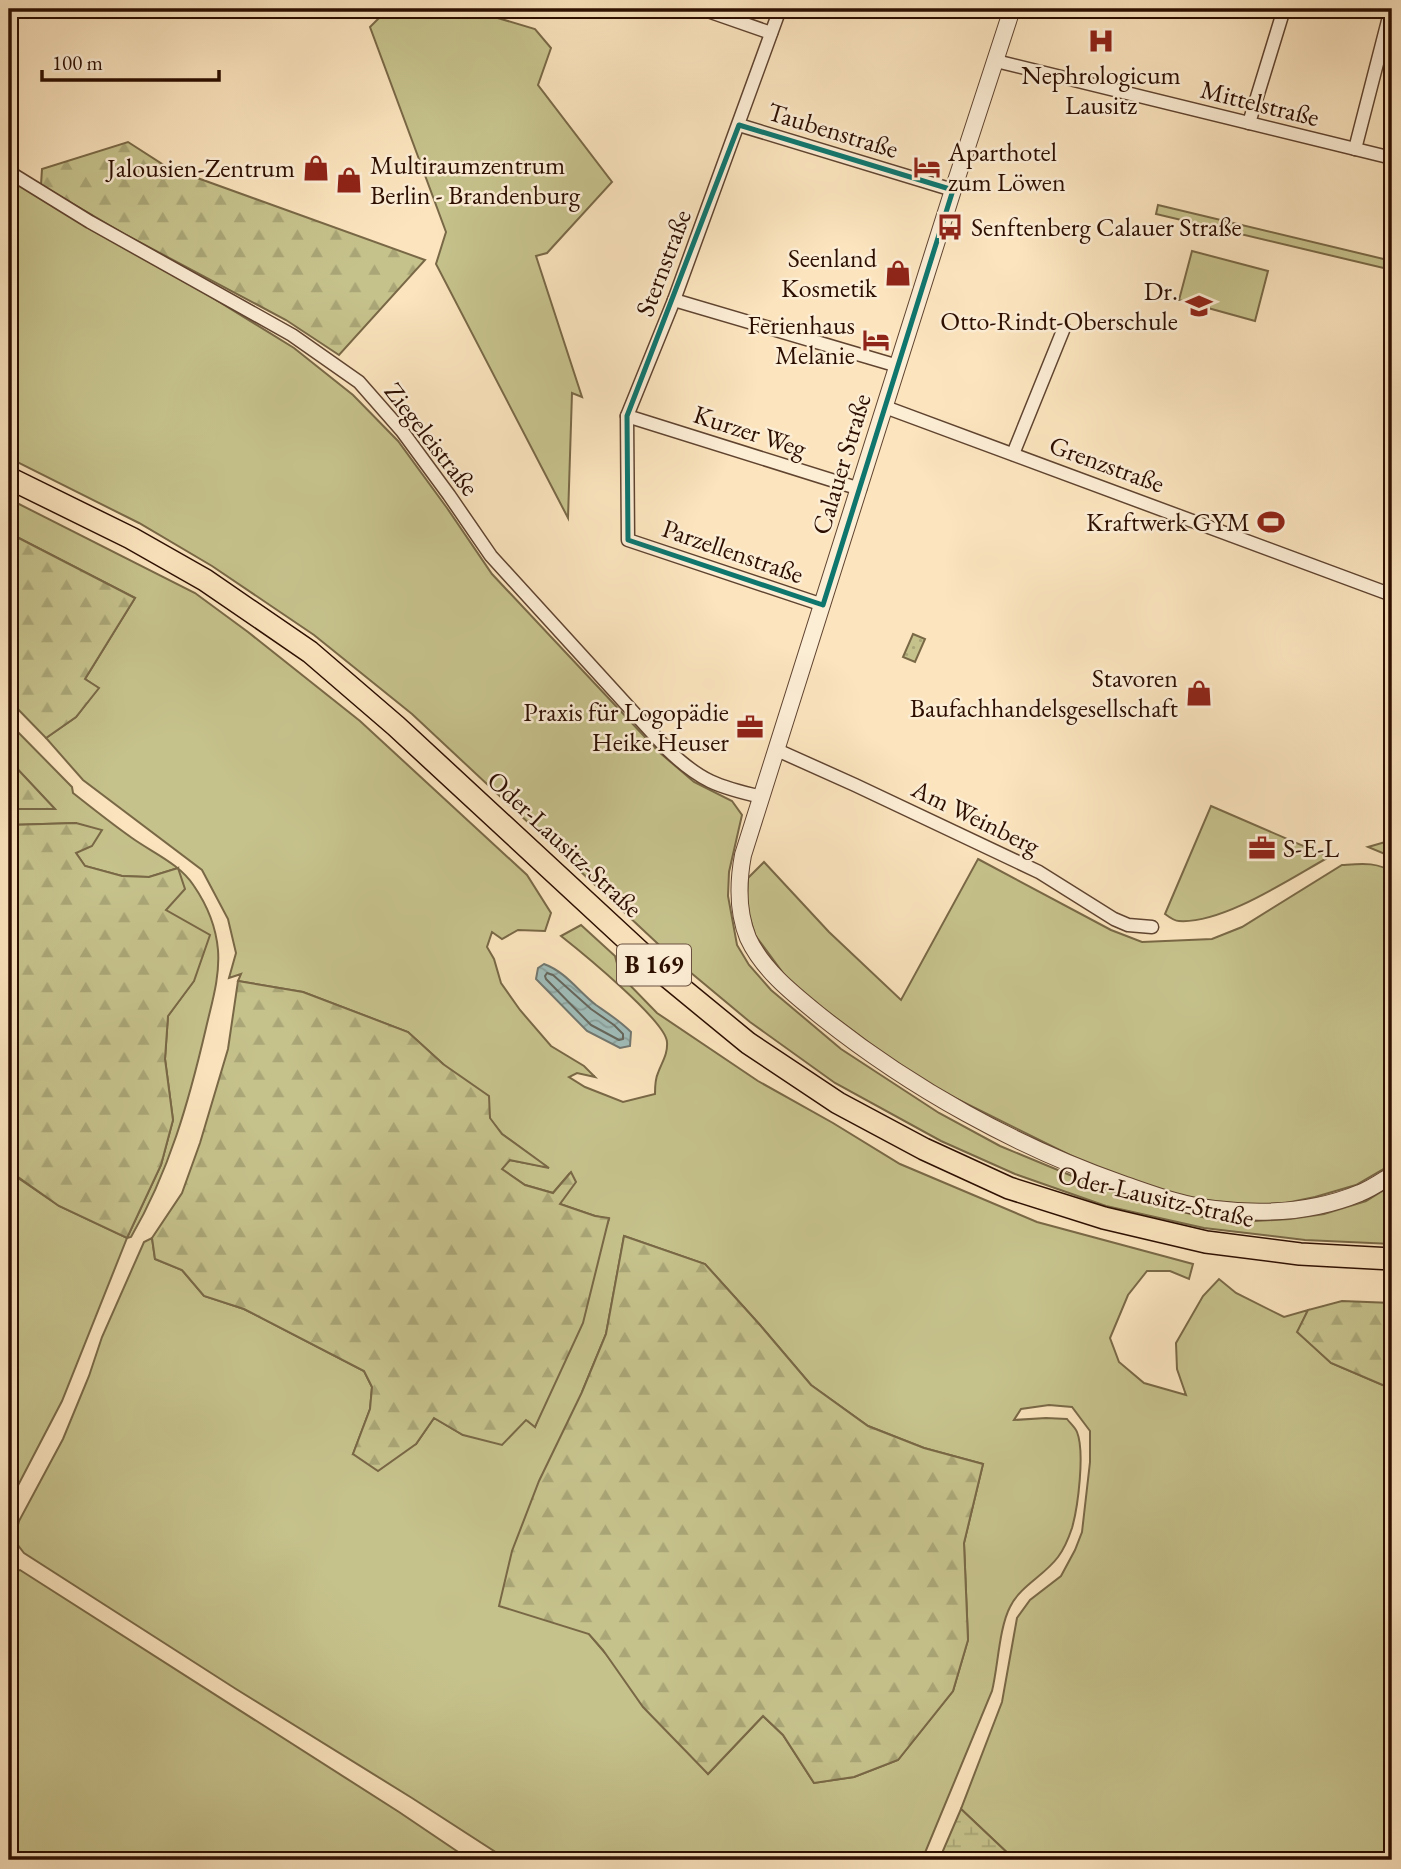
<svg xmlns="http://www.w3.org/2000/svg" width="1401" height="1869" font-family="'EB Garamond',serif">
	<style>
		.grass { fill: #c6c28c; stroke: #796846; stroke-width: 2; fill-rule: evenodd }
		.forest { fill: url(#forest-firs); stroke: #796846; stroke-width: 2 }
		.wetland { fill: url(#wetland-marsh); stroke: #796846; stroke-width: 2 }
		.park { fill: url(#park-dots); stroke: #796846; stroke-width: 2 }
		.water { fill: url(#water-waves); stroke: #72776f; stroke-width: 2 }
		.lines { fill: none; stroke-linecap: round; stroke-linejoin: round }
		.shore { stroke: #66665c; stroke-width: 2 }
		.minor-casing { stroke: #604430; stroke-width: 15 }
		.tertiary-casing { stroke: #604430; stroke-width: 18 }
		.trunk-casing { stroke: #2c0e00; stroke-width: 24 }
		.minor { stroke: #fcedd5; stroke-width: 12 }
		.tertiary { stroke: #fcedd5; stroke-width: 16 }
		.trunk { stroke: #fbe4be; stroke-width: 21 }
		.marked { fill: none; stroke: #0f766e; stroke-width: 5; stroke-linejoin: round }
		.labels { text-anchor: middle; stroke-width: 5; stroke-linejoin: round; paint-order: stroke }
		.shield { fill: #fcedd5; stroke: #6a5140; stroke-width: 2 }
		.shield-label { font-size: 24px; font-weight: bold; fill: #2c0e00 }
		.poi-label { font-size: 26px; fill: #2c0e00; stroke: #fcedd5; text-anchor: end }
		.street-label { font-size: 26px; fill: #2c0e00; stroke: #fcedd5 }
	</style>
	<defs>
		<pattern id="forest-firs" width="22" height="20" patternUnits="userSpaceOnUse" patternTransform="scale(1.75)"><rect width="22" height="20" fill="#c6c28c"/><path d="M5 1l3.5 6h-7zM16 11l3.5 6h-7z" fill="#aaa677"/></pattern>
		<pattern id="wetland-marsh" width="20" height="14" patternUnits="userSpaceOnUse" patternTransform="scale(1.75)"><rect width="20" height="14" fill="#c6c28c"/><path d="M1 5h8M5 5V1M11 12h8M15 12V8" fill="none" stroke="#aaa677"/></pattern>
		<pattern id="park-dots" width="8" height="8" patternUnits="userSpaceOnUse" patternTransform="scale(1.75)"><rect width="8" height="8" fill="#c6c28c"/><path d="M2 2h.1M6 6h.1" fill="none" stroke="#aaa677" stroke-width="1.8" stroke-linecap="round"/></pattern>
		<pattern id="water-waves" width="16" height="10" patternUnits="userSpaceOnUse" patternTransform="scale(1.75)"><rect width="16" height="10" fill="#a0bdb9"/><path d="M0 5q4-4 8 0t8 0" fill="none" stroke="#8aa19d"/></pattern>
	</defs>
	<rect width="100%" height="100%" fill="#fbe4be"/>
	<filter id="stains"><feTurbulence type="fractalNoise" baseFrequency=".00286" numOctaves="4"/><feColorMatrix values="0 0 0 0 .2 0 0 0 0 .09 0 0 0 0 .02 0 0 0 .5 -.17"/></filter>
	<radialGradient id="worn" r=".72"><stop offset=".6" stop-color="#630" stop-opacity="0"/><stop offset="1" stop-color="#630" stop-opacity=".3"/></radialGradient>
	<g class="grass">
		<polygon points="388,9 467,9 535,29 551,48 538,85 612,182 547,253 536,256 582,397 572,393 568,518 436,264 446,232 370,27"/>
		<polygon points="9,172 294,348 353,395 398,441 447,508 492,574 659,752 694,782 732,801 742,815 729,872 728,896 737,945 749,965 771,990 841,1049 939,1113 1000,1146 1094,1185 1137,1200 1210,1219 1255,1221 1290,1219 1324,1214 1366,1201 1392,1185 1392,1244 1305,1240 1204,1228 1106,1206 1015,1174 941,1141 835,1083 750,1022 672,957 412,714 314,635 212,566 139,523 9,458"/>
		<polygon points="1158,205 1392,261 1392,270 1156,214"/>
		<polygon points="1192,251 1268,271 1255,321 1179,300"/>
		<path d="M9,499l186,94 53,39 112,89 167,154 24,38 -6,18 -27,-1 -16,9 -10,-7 -5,15 7,12 7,24 19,27 31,36 33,20 11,11 -18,-4 -8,4 16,10 38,15 32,-8c0,-7 0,-15 3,-21 4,-11 10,-19 9,-31 -1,-21 -87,-91 -106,-106l20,-11 34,31 5,19 37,38 101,68 75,42 67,41 137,58 156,42 -4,15 -19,-8h-23l-19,24 -18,43 9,24 25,21 42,12 -9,-26 -1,-26 27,-47 16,-17 17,14 48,24 24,-7 -10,22 33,31 61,26v471h-377l-54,-51 41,-107 15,-84 13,-18 31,-24 14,-26 7,-18 8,-70v-31l-18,-24 -23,-2 -28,4 -7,11 32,-2 21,1c3,4 8,8 10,13 8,20 1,75 -5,96 -3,9 -8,21 -14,29 -14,19 -38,29 -48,50 -11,21 -12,60 -18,84l-70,169h-414l-96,-62 -176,-109 -212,-136 -10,-13 5,-19 44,-82 26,-63 13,-39 42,-95 8,-4 3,21 27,11 22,26 40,13 120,62 8,16 -2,22 -17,45 63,-10 18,-26 29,17 63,-16 9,8 74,-208 -14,-3 -35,-12 10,-31 -17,20 -28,-8 -24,-16 8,-9 38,7 -45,-33 -59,-70 -35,-32 -105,-40 -65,-11 3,-7 -12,4 7,-25 -8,-34 -26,-49 -119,-90 -37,-42 30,-21 22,-29 -13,-9 50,-81 -126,-65zM624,1236l81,28 55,61 51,60 57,41 56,22 59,16 -19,79 4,97 -15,51 -55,69 -44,17 -40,6 -31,-48 -20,-19 -55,58 -119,-140 -7,-242 24,-58z"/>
		<path d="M9,723l63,64 1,6c19,15 39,31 59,45 21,15 48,26 62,48 13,19 22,41 24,64 2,27 -6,52 -12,78 -17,73 -37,144 -75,209l-4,1 -65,163 -49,94 -4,-3v-324l2,5 48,33 68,32 34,-73 12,-45 -8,-61 3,-43 26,-36 -28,-70 12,-42 -29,9 -27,-1 -37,-10 -9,-13v-30l-67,2v-16l45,-1 -45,-48z"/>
		<path d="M1211,806l118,51c-38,21 -106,67 -150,64 -5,0 -10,-4 -14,-7z"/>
		<polygon points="1392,840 1392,857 1368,847"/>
		<path d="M978,859l133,71 31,12 70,-3 30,-12 100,-62c16,-1 37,-4 50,8v291l-36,21 -41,12 -29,6 -32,2 -52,-5 -34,-7 -76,-27 -153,-76 -55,-36 -72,-54 -26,-23 -31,-42 -6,-20 -2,-16 1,-21 16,-16 65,70 72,68z"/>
		<polygon points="20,1570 399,1812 470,1860 9,1860 9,1761 13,1698 9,1646 9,1574"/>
	</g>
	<g class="forest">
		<polygon points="128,142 167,167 425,260 339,355 286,320 126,235 41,185 42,169"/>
		<polygon points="9,533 135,598 85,679 99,688 76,717 46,738 9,700"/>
		<polygon points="9,760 55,809 9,809"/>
		<polygon points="76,823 102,830 92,846 76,853 85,866 122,876 149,877 178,868 185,889 166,910 210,935 194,981 168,1016 165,1059 173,1120 161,1165 127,1238 59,1206 11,1172 9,1168 9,825"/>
		<polygon points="238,981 303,992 408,1032 443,1064 489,1096 490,1118 502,1134 549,1168 510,1160 502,1169 525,1185 553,1193 571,1172 576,1182 560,1204 595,1216 609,1218 583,1323 535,1427 526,1420 502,1445 463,1435 434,1418 416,1444 378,1471 353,1454 370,1409 372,1387 364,1371 244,1309 204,1296 182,1270 155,1259 152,1238 182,1193 200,1143 228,1049"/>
		<polygon points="624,1236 705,1264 760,1325 811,1385 868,1426 924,1448 983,1464 964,1543 968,1640 953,1691 898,1760 854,1777 814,1783 783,1735 763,1716 708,1774 643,1707 603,1650 589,1634 499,1606 512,1551 539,1481 582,1392 606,1334"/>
		<polygon points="1342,1301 1392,1303 1392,1389 1331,1363 1297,1332 1308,1310"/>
	</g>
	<polygon class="wetland" points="961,1809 1015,1860 939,1860"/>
	<polygon class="park" points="913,634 925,639 915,662 903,657"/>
	<path class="water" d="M544,964c22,8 34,27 52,41 13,9 24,16 35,27l-1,14 -10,2 -33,-17 -51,-52 2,-11z"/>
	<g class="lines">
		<polygon class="shore" points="547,973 553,975 591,1009 614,1025 623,1034 623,1039 619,1040 591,1025 546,979 545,976"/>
		<g class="minor-casing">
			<g id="minor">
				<polyline points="702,9 771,33"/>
				<polyline points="780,9 674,300 627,416 628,540 823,605"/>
				<polyline points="996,61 1392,158"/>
				<polyline points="1249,123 1284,9"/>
				<polyline points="739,125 953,190"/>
				<polyline points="1355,149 1391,9"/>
				<path d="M9,172l81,50 202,113 67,47 43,49 47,64 42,61 176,193c33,32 51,38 95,48"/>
				<polyline points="674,300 898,366"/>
				<polyline points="885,407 1392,595"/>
				<polyline points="627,416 860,489"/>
				<polyline points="1013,454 1064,328"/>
				<polyline points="777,750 855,785 1039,872 1114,919 1128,925 1152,927"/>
			</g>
		</g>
		<g class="tertiary-casing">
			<path id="tertiary" d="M1012,9l-59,181 -210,665c-5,27 -6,56 5,83 15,33 48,58 75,80 88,70 194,129 300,166 29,10 60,22 92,25 49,6 99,3 145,-16 11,-4 22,-12 32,-18"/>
		</g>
		<g class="trunk-casing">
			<polyline id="trunk" points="9,478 131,538 205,580 310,652 396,726 664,974 748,1043 838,1103 924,1149 1009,1188 1104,1218 1206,1242 1300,1254 1392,1259"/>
		</g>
		<use href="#minor" class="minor"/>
		<use href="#tertiary" class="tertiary"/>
		<use href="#trunk" class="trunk"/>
	</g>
	<path class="marked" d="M739,125l214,65 -130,415 -195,-65 -1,-124z"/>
	<defs>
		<g id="hospital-bare" transform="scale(2.1)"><path d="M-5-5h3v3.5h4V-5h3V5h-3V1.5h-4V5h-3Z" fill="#8f2418" stroke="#fcedd5" stroke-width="2.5" paint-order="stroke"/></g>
		<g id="hotel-bare" transform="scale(2.1)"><path d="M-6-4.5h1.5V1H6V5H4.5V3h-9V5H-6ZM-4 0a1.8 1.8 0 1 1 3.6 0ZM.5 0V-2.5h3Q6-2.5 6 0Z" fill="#8f2418" stroke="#fcedd5" stroke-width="2.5" paint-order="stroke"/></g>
		<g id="shop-bare" transform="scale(2.1)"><path d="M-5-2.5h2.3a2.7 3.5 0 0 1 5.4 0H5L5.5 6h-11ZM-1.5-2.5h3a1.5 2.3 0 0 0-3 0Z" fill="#8f2418" stroke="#fcedd5" stroke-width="2.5" paint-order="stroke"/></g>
		<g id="bus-bare" transform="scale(2.1)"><path d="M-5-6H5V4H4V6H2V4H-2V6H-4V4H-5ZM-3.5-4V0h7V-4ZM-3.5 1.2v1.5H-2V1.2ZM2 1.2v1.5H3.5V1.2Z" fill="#8f2418" stroke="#fcedd5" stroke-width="2.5" paint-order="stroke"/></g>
		<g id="school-bare" transform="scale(2.1)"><path d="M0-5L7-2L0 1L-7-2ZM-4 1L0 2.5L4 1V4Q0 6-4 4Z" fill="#8f2418" stroke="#fcedd5" stroke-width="2.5" paint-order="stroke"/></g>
		<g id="stadium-bare" transform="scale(2.1)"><path d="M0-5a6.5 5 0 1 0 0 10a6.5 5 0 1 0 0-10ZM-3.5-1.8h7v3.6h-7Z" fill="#8f2418" stroke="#fcedd5" stroke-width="2.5" paint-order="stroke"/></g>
		<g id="office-bare" transform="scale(2.1)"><path d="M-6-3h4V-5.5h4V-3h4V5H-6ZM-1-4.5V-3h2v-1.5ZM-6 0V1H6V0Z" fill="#8f2418" stroke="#fcedd5" stroke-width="2.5" paint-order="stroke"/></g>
	</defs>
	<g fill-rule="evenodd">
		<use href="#hospital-bare" x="1101" y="41"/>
		<use href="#hotel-bare" x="927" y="167"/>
		<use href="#shop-bare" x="316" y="168"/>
		<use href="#shop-bare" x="349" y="180"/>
		<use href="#bus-bare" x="950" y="227"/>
		<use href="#shop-bare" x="898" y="273"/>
		<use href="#school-bare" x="1199" y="306"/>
		<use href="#hotel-bare" x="876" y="340"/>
		<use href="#stadium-bare" x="1271" y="522"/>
		<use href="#shop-bare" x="1199" y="693"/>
		<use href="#office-bare" x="750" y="727"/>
		<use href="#office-bare" x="1262" y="848"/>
	</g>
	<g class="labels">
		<rect class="shield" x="617" y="944.5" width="74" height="41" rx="5"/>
		<g class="shield-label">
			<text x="654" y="973">B 169</text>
		</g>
		<g class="poi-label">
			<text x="1101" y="84" text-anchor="middle">Nephrologicum<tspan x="1101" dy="30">Lausitz</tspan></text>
			<text x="948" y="161" text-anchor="start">Aparthotel<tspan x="948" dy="30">zum Löwen</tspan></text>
			<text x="370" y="174" text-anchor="start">Multiraumzentrum<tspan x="370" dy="30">Berlin - Brandenburg</tspan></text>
			<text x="295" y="177">Jalousien-Zentrum</text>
			<text x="971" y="236" text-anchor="start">Senftenberg Calauer Straße</text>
			<text x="877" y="267">Seenland<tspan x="877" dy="30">Kosmetik</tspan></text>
			<text x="1178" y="300">Dr.<tspan x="1178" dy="30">Otto-Rindt-Oberschule</tspan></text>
			<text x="855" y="334">Ferienhaus<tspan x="855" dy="30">Melanie</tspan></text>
			<text x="1250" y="531">Kraftwerk GYM</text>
			<text x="1178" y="687">Stavoren<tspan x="1178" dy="30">Baufachhandelsgesellschaft</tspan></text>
			<text x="729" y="721">Praxis für Logopädie<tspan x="729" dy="30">Heike Heuser</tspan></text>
			<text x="1283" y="857" text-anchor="start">S-E-L</text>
		</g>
		<g class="street-label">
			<text transform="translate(1260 103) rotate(14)" y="9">Mittelstraße</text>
			<text transform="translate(833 130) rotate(17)" y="9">Taubenstraße</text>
			<text transform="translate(663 263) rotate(-69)" y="9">Sternstraße</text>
			<text transform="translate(750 431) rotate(18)" y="9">Kurzer Weg</text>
			<text transform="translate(432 439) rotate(52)" y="9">Ziegeleistraße</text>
			<text transform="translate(841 464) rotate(-73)" y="9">Calauer Straße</text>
			<text transform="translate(1107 464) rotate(20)" y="9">Grenzstraße</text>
			<text transform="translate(733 551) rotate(19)" y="9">Parzellenstraße</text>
			<text transform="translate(976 817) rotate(26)" y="9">Am Weinberg</text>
			<text transform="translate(565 844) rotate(43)" y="9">Oder-Lausitz-Straße</text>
			<text transform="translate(1156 1196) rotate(13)" y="9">Oder-Lausitz-Straße</text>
		</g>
	</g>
	<rect width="1401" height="1869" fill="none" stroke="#fbe4be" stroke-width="35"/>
	<rect x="10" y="10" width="1380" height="1848" fill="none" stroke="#2c0e00" stroke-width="3.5"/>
	<rect x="18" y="18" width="1366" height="1834" fill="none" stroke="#2c0e00" stroke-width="2"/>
	<path d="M42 70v10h177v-10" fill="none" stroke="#2c0e00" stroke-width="3.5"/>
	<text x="52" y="70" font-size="21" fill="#2c0e00" stroke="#fcedd5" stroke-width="5" paint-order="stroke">100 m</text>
	<rect width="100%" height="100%" filter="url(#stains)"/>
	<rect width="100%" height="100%" fill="url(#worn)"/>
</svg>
